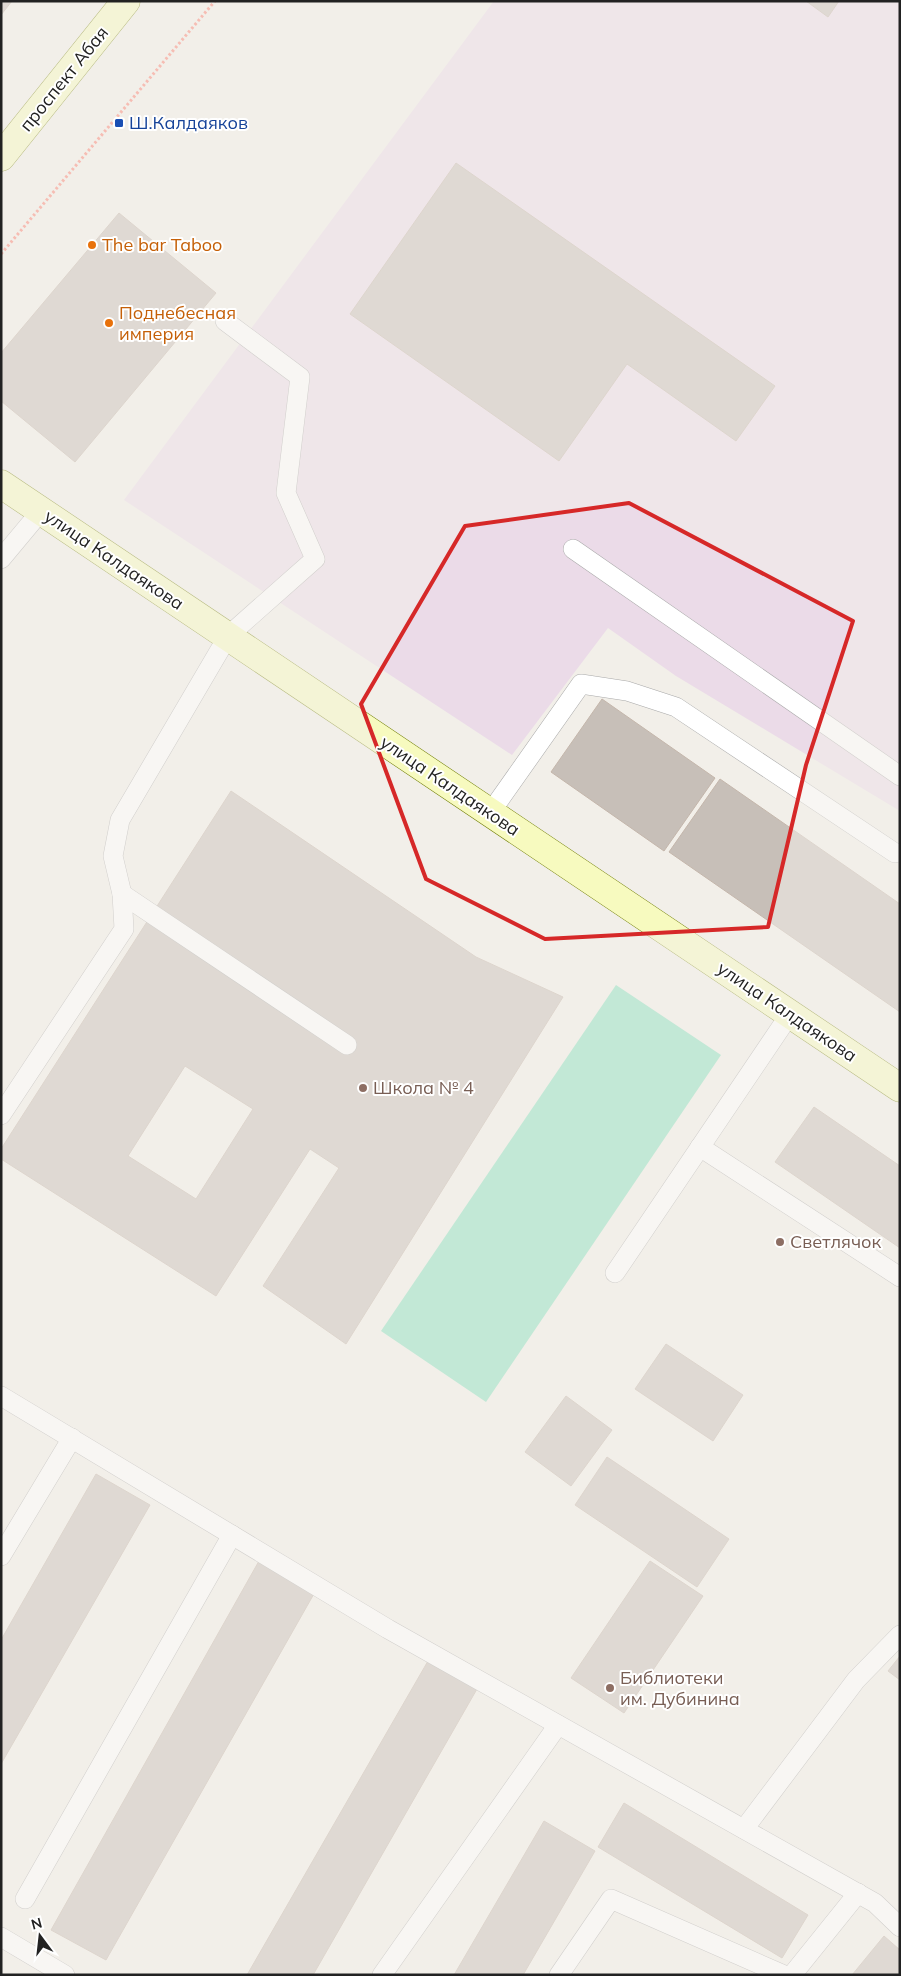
<svg xmlns="http://www.w3.org/2000/svg" width="901" height="1976" font-family="Mulish,sans-serif">
	<style>
		.industrial { fill: #ebdbe8 }
		.pitch { fill: #88e0be }
		.building { fill: #c7bfb8; stroke: #c4b6ab; fill-rule: evenodd }
		.lines { fill: none; stroke-linecap: round; stroke-linejoin: round }
		.lane-casing { stroke: #a9a9a9; stroke-width: 20 }
		.secondary-casing { stroke: #707d05; stroke-width: 29 }
		.path { stroke: #fa8072; stroke-width: 3; stroke-dasharray: 2.5 2.5; stroke-linecap: butt }
		.lane { stroke: #fff; stroke-width: 19 }
		.secondary { stroke: #f7fabf; stroke-width: 28 }
		.marked { fill: none; stroke: #d62828; stroke-width: 4; stroke-linejoin: round }
		.transit-dot { fill: #1a4fb4; stroke: #fff; stroke-width: 2 }
		.food-dot { fill: #e8710a; stroke: #fff; stroke-width: 2 }
		.education-dot { fill: #8d6e63; stroke: #fff; stroke-width: 2 }
		.labels { text-anchor: middle; stroke-width: 4; stroke-linejoin: round; paint-order: stroke }
		.street-label { font-size: 18px; fill: #222; stroke: #fff }
		.transit-label { font-size: 18px; fill: #164399; stroke: #fff; text-anchor: start }
		.food-label { font-size: 18px; fill: #c56008; stroke: #fff; text-anchor: start }
		.education-label { font-size: 18px; fill: #785e54; stroke: #fff; text-anchor: start }
	</style>
	<rect width="100%" height="100%" fill="#f2efe9"/>
	<polygon class="industrial" points="494,1 900,1 900,811 676,676 608,628 512,755 124,500"/>
	<polygon class="pitch" points="616,985 721,1055 486,1402 381,1331"/>
	<g class="building">
		<polygon points="1,1 12,1 1,15"/>
		<polygon points="806,1 839,1 828,17"/>
		<polygon points="456,163 775,386 736,441 627,364 559,461 350,314"/>
		<polygon points="119,213 216,293 75,462 1,401 1,353"/>
		<polygon points="602,699 715,778 664,851 551,772"/>
		<polygon points="720,779 900,904 900,1012 669,852"/>
		<path d="M231,791l245,166 87,40 -217,347 -83,-58 76,-118 -29,-19 -94,147 -215,-137v-10zM185,1066l68,43 -57,90 -68,-43z"/>
		<polygon points="814,1107 900,1166 900,1248 775,1162"/>
		<polygon points="666,1344 743,1395 713,1441 635,1389"/>
		<polygon points="566,1396 612,1430 571,1486 525,1452"/>
		<polygon points="607,1457 729,1539 697,1587 575,1505"/>
		<polygon points="96,1474 150,1505 1,1764 1,1640"/>
		<polygon points="259,1561 315,1592 106,1960 51,1930"/>
		<polygon points="650,1561 703,1596 624,1713 571,1678"/>
		<polygon points="900,1656 900,1680 888,1671"/>
		<polygon points="428,1661 477,1689 313,1975 247,1975"/>
		<polygon points="624,1803 808,1915 782,1958 598,1847"/>
		<polygon points="544,1821 595,1851 523,1975 454,1975"/>
		<polygon points="884,1936 900,1950 900,1975 852,1975"/>
	</g>
	<g class="lines">
		<g class="lane-casing">
			<g id="lane">
				<polyline points="573,549 900,776"/>
				<polyline points="1,559 41,511"/>
				<polyline points="490,813 581,684 627,691 676,707 895,853"/>
				<polyline points="122,894 347,1045"/>
				<polyline points="1,1115 124,929 122,894 113,856 120,820 228,636 315,559 286,493 300,377 225,321"/>
				<polyline points="700,1147 900,1277"/>
				<polyline points="615,1273 790,1014"/>
				<polyline points="1,1396 388,1629 875,1903 900,1927"/>
				<polyline points="1,1556 72,1438"/>
				<polyline points="744,1829 856,1680 900,1635"/>
				<polyline points="25,1899 232,1535"/>
				<polyline points="1,1937 65,1975"/>
				<polyline points="382,1975 558,1725"/>
				<polyline points="559,1975 611,1899 784,1975"/>
				<polyline points="792,1975 858,1893"/>
			</g>
		</g>
		<g class="secondary-casing">
			<g id="secondary">
				<polyline points="1,157 126,1"/>
				<polyline points="1,484 900,1088"/>
			</g>
		</g>
		<polyline class="path" points="1,254 215,1"/>
		<use href="#lane" class="lane"/>
		<use href="#secondary" class="secondary"/>
	</g>
	<path d="M0 0H901V1976H0ZM629,503l224,118 -47,144 -38,162 -223,12 -119,-60 -65,-175 104,-178z" fill="#f2efe9" fill-opacity=".55" fill-rule="evenodd"/>
	<path class="marked" d="M629,503l224,118 -47,144 -38,162 -223,12 -119,-60 -65,-175 104,-178z"/>
	<rect class="transit-dot" x="114" y="118" width="10" height="10" rx="2.5"/>
	<g class="food-dot">
		<circle cx="92" cy="245" r="5"/>
		<circle cx="109" cy="323" r="5"/>
	</g>
	<g class="education-dot">
		<circle cx="363" cy="1088" r="5"/>
		<circle cx="780" cy="1242" r="5"/>
		<circle cx="610" cy="1688" r="5"/>
	</g>
	<g class="labels">
		<g class="street-label">
			<text transform="translate(64 79) rotate(-51)" y="6">проспект Абая</text>
			<text transform="translate(114 560) rotate(34)" y="6">улица Калдаякова</text>
			<text transform="translate(450 786) rotate(34)" y="6">улица Калдаякова</text>
			<text transform="translate(787 1012) rotate(34)" y="6">улица Калдаякова</text>
		</g>
		<g class="transit-label">
			<text x="129" y="129">Ш.Калдаяков</text>
		</g>
		<g class="food-label">
			<text x="102" y="251">The bar Taboo</text>
			<text x="119" y="319">Поднебесная<tspan x="119" dy="21">империя</tspan></text>
		</g>
		<g class="education-label">
			<text x="373" y="1094">Школа № 4</text>
			<text x="790" y="1248">Светлячок</text>
			<text x="620" y="1684">Библиотеки<tspan x="620" dy="21">им. Дубинина</tspan></text>
		</g>
	</g>
	<rect width="901" height="1976" fill="none" stroke="#222222" stroke-width="5"/>
	<g transform="translate(40 1936) rotate(345)" stroke="#ffffff" stroke-width="4" paint-order="stroke">
	<path d="M0-4L9 19L0 12L-9 19Z" fill="#222222"/>
	<text y="-8" font-size="14" font-weight="bold" text-anchor="middle" fill="#222222">N</text>
	</g>
</svg>
